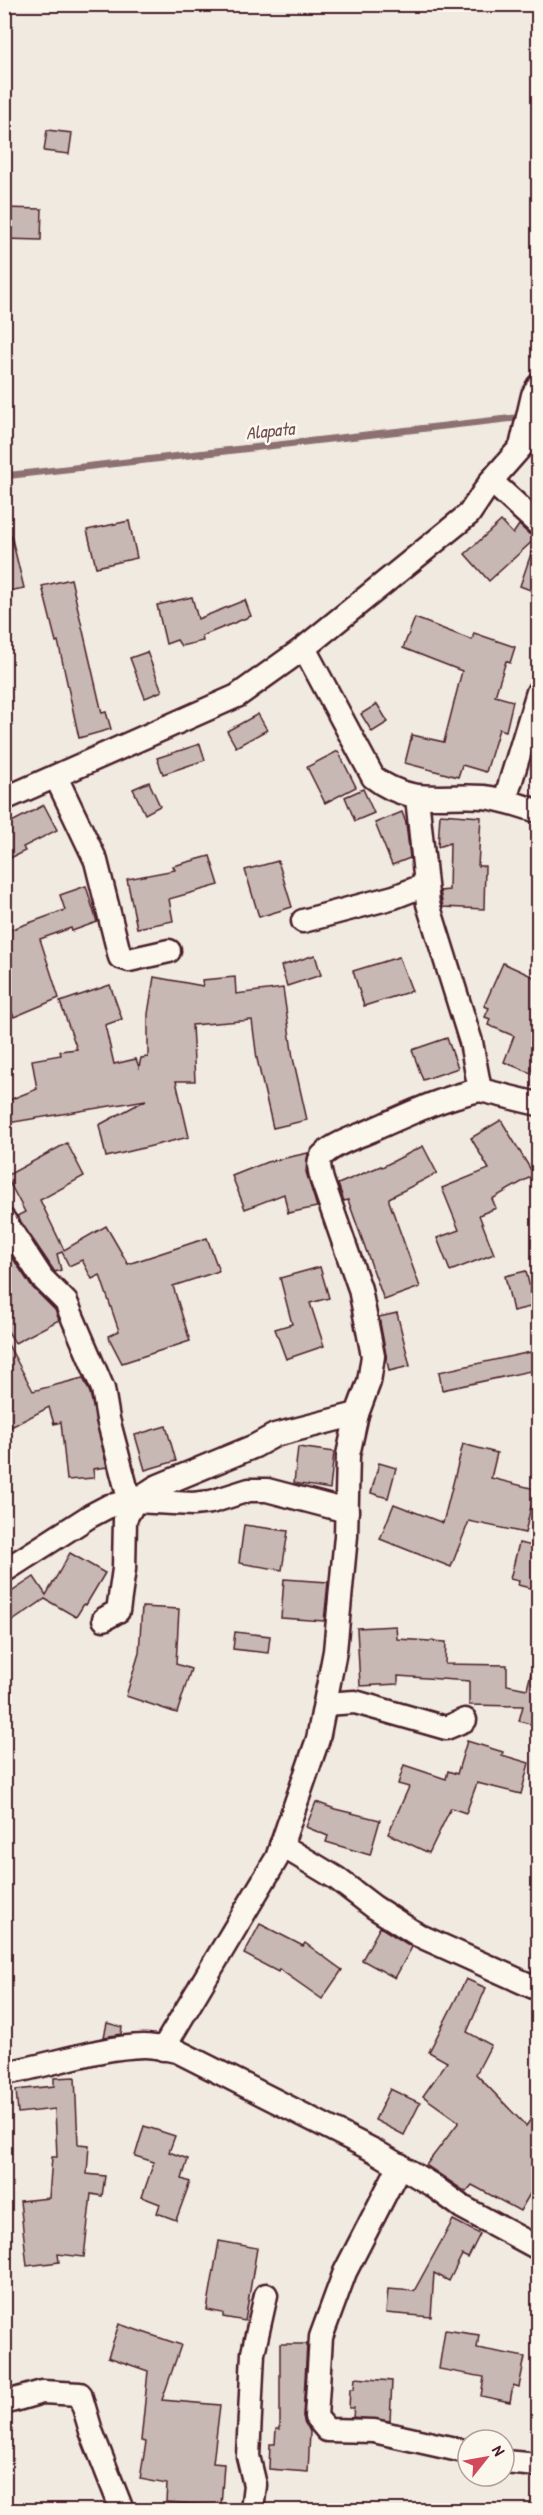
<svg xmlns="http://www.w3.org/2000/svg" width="543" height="2515" font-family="'Patrick Hand',sans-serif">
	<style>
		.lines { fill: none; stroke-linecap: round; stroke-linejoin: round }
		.stream { stroke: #8c6f72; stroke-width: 7 }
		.building { fill: #c8b8b3; stroke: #4a1f2b; stroke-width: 1.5 }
		.street-casing { stroke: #4a1f2b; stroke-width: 27 }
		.street { stroke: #fbf7ec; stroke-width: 22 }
		.labels { text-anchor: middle; stroke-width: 5; stroke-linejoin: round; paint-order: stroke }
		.water-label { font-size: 18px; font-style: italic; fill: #704e55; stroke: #fbf7ec }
	</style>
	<rect width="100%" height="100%" fill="#f0eae0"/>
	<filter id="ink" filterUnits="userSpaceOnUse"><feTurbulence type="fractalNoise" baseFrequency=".0167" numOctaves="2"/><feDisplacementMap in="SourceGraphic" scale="12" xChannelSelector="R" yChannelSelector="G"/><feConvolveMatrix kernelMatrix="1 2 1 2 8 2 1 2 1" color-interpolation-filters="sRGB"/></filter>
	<g filter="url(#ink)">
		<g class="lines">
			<polyline class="stream" points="4,476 524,417"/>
		</g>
		<g class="building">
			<polygon points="47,130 72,133 69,154 44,151"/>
			<polygon points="4,208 42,209 41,240 4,239"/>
			<polygon points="129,521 137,558 96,567 87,530"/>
			<polygon points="501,521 513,534 519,525 529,534 537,537 489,581 465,554"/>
			<polygon points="11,535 24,588 4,592 4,536"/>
			<polygon points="536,539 538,540 538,593 520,586"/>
			<polygon points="71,579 102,713 106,712 111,729 79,738 58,641 56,642 42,586"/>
			<polygon points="192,597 198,619 245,600 251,616 202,636 203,641 181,646 177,640 166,644 157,605"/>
			<polygon points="415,618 472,640 474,633 515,647 510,663 506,661 495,696 513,701 506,731 499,729 486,772 462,765 458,777 405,763 412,735 444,742 462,671 403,648"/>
			<polygon points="147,652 162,691 145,698 130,658"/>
			<polygon points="377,704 388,722 372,732 361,714"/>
			<polygon points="258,714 267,730 236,747 227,731"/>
			<polygon points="200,744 205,760 163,774 157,758"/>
			<polygon points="338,751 356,787 325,803 307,767"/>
			<polygon points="149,782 160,806 145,814 133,789"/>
			<polygon points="363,789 374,813 355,821 345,797"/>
			<polygon points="44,805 57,830 23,847 25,851 4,861 4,812 10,823"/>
			<polygon points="402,812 406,823 410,858 392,865 375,823"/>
			<polygon points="440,814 481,817 478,866 485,866 484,909 443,907 440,891 449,890 450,843 438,847"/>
			<polygon points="210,856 219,885 169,899 173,921 137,928 127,879 175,870 173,866"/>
			<polygon points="278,861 292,907 259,917 245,870"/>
			<polygon points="86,886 97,922 72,931 71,928 40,939 59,998 14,1017 4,994 4,932 65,910 60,895"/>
			<polygon points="315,955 321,975 287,986 281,966"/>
			<polygon points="399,957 412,991 364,1006 353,971"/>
			<polygon points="503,963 538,979 538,1076 504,1062 514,1036 488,1025 490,1019 485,1017 489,1008 484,1006"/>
			<polygon points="154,977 203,986 202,980 235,977 236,994 283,988 293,1058 307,1120 273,1128 257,1059 252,1020 192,1025 195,1081 176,1081 189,1137 106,1157 99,1125 146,1100 8,1123 4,1115 4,1102 37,1089 32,1060 61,1055 60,1051 77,1049 60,1002 110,985 122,1019 105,1025 114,1064 136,1059 139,1067 141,1058 148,1057 148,1014"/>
			<polygon points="447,1038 458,1068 423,1080 412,1050"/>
			<polygon points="501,1120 534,1175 492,1199 496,1208 479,1215 494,1254 450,1271 437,1238 459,1230 442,1188 489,1169 471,1138"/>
			<polygon points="67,1143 84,1176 40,1200 64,1250 106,1226 128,1264 207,1238 219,1271 173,1286 190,1341 122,1363 108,1336 119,1331 100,1275 92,1279 82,1260 69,1266 62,1252 57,1254 61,1270 55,1272 17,1216 25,1212 6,1176"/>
			<polygon points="423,1146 437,1173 389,1198 389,1201 420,1287 384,1300 348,1200 344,1201 338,1184 381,1166 382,1167"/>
			<polygon points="308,1153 306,1172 317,1207 288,1213 284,1194 245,1209 232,1176 267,1162"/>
			<polygon points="8,1251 31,1286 55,1310 59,1320 15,1343 4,1325 4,1253"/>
			<polygon points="320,1267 329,1298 310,1303 324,1346 286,1359 275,1329 292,1324 280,1278"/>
			<polygon points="526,1271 534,1306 513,1311 505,1276"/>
			<polygon points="397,1313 410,1366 389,1371 379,1317"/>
			<polygon points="4,1337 33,1391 83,1378 90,1393 107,1467 93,1469 94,1478 67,1480 61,1422 54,1424 49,1407 11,1427 4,1415"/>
			<polygon points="531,1352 535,1370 442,1390 439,1372"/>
			<polygon points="166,1426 176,1461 145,1470 135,1435"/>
			<polygon points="463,1444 497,1453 491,1478 535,1489 525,1533 469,1521 451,1567 380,1539 394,1504 443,1523"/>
			<polygon points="298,1447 334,1452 330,1489 294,1483"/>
			<polygon points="379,1463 396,1468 388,1498 371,1493"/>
			<polygon points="244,1525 288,1531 282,1570 239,1563"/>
			<polygon points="519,1543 538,1547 538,1585 536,1584 534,1589 518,1585 519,1581 510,1579"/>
			<polygon points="70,1553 105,1573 86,1605 84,1604 76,1617 45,1599 11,1622 4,1612 4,1597 34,1577 46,1595"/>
			<polygon points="284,1579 328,1582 324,1621 281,1618"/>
			<polygon points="142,1607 179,1609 176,1664 191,1669 177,1713 126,1696 139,1653"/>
			<polygon points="396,1626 397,1639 446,1642 445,1664 507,1665 507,1685 527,1689 532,1669 538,1669 538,1726 519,1721 523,1706 469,1705 469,1681 398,1676 398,1684 360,1686 357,1628"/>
			<polygon points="235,1632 270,1636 268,1653 233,1649"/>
			<polygon points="467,1741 503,1752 502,1755 529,1763 521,1794 477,1783 466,1813 451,1808 429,1853 388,1834 409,1787 398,1784 404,1765 446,1779 448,1771 457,1774"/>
			<polygon points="316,1802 335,1809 380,1820 370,1855 326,1842 328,1836 306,1827"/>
			<polygon points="260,1924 303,1946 305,1943 342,1970 322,1999 279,1969 278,1972 244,1954"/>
			<polygon points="380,1927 412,1947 395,1978 362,1960"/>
			<polygon points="466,1979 486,1988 467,2032 491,2045 476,2074 526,2126 538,2109 538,2180 520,2211 472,2185 466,2192 426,2165 459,2122 423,2096 447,2062 429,2052"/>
			<polygon points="107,2023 122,2027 121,2034 104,2037"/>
			<polygon points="75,2077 78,2144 89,2145 87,2174 105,2176 102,2196 91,2194 84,2257 58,2254 59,2262 27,2266 20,2201 49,2198 52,2157 57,2157 55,2109 18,2113 16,2090 54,2086 54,2078"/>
			<polygon points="390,2089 420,2103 404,2135 375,2120"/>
			<polygon points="144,2126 175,2136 169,2152 188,2159 182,2179 190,2182 176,2220 157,2213 160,2204 142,2197 154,2162 135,2156"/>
			<polygon points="453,2220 480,2234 468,2258 462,2255 449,2281 434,2273 431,2317 386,2313 388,2289 414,2291"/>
			<polygon points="219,2241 257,2248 245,2321 223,2317 223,2313 207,2310"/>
			<polygon points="119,2324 181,2345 162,2400 220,2405 213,2463 224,2464 221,2506 166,2502 167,2484 140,2479 146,2442 141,2441 148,2371 108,2357"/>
			<polygon points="445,2330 479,2335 477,2348 525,2357 519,2387 513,2385 510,2402 481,2396 484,2377 439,2369"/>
			<polygon points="280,2344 307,2344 303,2416 310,2432 308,2472 269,2469 270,2444 275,2444 276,2429 280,2429"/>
			<polygon points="355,2378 392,2381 390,2421 353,2417 354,2408 349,2408 350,2389 354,2389"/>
		</g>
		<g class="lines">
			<g class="street-casing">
				<g id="street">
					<polyline points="491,481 538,524"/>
					<path d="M304,648l69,129c37,29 68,17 111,20 19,2 37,9 54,14"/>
					<polyline points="56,777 96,861 120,957 129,960 169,951"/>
					<polyline points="4,799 237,696 304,648 469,514 491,481 521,447 533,395 538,386"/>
					<polyline points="505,800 538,692"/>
					<polyline points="303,921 394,897 425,885"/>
					<polyline points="480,1090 538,1104"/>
					<polyline points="4,1220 42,1278 66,1302 103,1389 108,1419 127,1491 135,1501 156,1487 255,1446 275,1435 357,1414"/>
					<polyline points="4,1571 90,1516 109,1506 135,1501 193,1504 211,1502 249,1490 267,1490 347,1511"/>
					<polyline points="104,1619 118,1611 124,1569 125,1519 135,1501"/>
					<polyline points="325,1704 355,1702 446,1728 465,1720"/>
					<polyline points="281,1845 336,1878 374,1907 418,1935 538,1989"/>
					<path d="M163,2049l114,-191 41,-119 17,-88 11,-115 2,-81 9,-41 12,-32 4,-26 -13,-67 -38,-109c-2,-9 -6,-20 2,-26 12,-11 32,-17 46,-23 36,-16 71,-33 110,-41l-9,-48 -43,-138 -11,-107"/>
					<path d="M4,2073c47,-7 92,-26 140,-27 11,0 22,3 33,5l196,99 59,35 30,22 76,41"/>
					<polyline points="400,2165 345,2272 321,2337 316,2417 327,2430 374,2431 468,2452"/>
					<polyline points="4,2403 42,2392 80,2394 91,2431 122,2510"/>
					<polyline points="504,2462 538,2465"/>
					<polyline points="252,2510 255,2485 248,2456 253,2353 266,2295"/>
				</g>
			</g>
			<use href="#street" class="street"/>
		</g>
	</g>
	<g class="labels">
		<g class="water-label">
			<text transform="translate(270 431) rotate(-6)" y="6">Alapata</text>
		</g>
	</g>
	<rect width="543" height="2515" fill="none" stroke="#fbf7ec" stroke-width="24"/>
	<rect x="12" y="12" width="519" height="2491" fill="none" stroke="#4a1f2b" stroke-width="2" filter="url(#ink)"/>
	<g transform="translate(486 2458) rotate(59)"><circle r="28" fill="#fbf7ec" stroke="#b4a19f" stroke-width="1.5"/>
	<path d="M0-4.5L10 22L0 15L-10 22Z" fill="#d1495b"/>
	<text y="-9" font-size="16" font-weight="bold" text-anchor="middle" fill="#4a1f2b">N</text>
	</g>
</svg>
